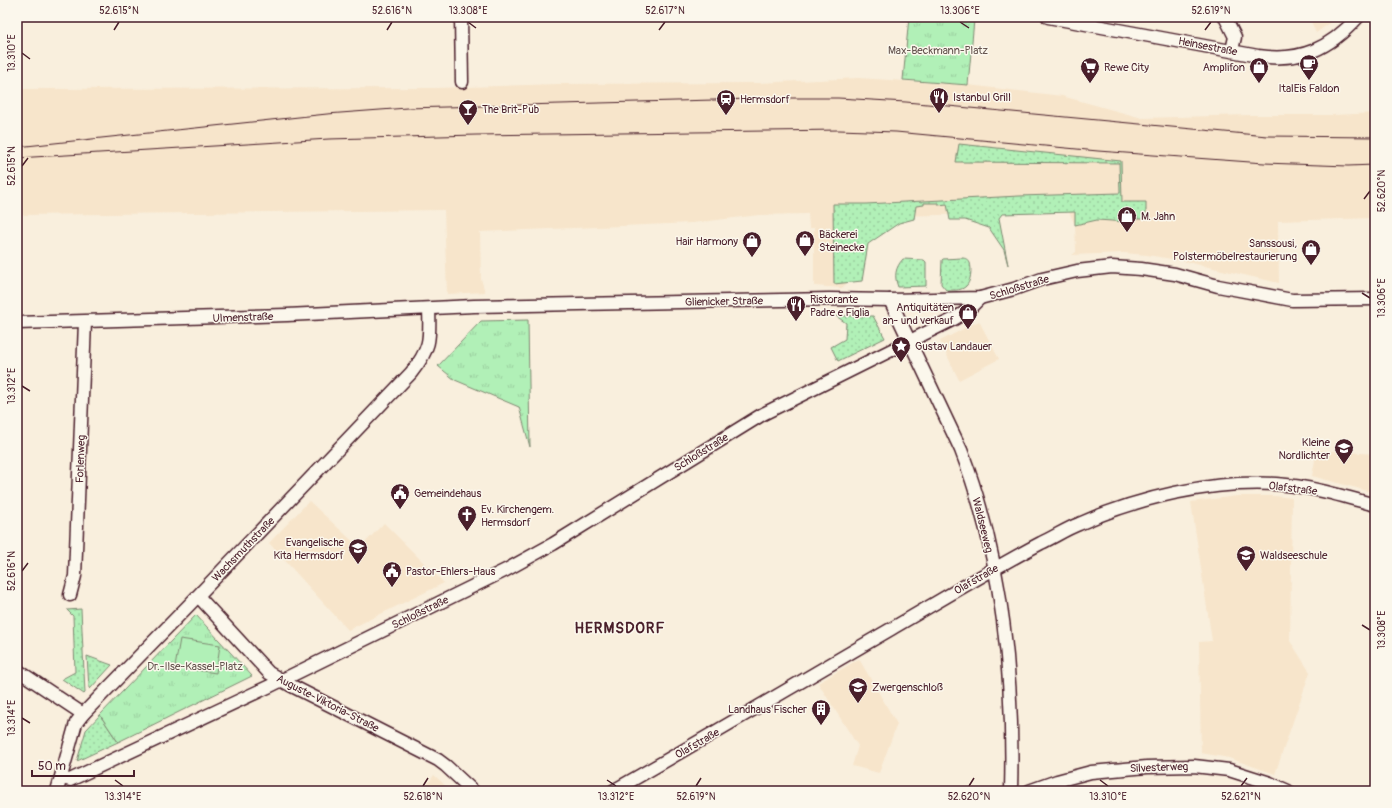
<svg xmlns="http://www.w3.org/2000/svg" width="1392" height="808" font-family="Pangolin,sans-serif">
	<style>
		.built { fill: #f7e5cb }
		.grass { fill: url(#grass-dots); stroke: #7e8871 }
		.park { fill: url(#park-tufts); stroke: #7e8871 }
		.pitch { fill: #b1f0b7; stroke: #7e8871 }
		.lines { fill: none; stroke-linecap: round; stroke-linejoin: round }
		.street-casing { stroke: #4a1f2b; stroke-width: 15 }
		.street { stroke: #fbf7ec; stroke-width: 12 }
		.tram { stroke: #4a1f2b; stroke-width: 1 }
		.ticks { fill: none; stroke: #4a1f2b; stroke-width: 1.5 }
		.labels { text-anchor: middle; stroke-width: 3; stroke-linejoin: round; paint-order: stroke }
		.street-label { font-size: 11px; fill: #4a1f2b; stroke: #fbf7ec }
		.park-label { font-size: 11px; fill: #64534e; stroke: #fbf7ec }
		.poi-label { font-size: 11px; fill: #4a1f2b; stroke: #fbf7ec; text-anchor: start }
		.district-label { font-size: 15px; font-weight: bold; letter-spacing: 1px; fill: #4a1f2b; stroke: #fbf7ec }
		.neatline { fill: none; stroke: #4a1f2b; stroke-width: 1.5 }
		.ticks-label { font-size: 10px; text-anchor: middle; fill: #4a1f2b }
	</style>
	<defs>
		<pattern id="grass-dots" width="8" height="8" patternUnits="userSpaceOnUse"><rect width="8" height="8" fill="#b1f0b7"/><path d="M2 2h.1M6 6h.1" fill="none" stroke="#9acd9e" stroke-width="1.8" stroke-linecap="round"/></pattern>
		<pattern id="park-tufts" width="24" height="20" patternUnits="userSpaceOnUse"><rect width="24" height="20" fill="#b1f0b7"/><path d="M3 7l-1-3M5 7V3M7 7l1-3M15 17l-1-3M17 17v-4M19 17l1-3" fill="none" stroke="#9acd9e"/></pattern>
	</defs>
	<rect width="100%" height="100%" fill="#f9efdd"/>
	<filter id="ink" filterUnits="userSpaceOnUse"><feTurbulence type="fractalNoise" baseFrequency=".025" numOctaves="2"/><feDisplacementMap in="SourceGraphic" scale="8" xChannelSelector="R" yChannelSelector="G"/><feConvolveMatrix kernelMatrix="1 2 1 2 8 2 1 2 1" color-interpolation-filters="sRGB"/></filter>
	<g filter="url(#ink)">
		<g class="built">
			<polygon points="1309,17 1338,17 1316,33"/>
			<polygon points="858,78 968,85 1062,96 1142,118 1249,115 1334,115 1375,113 1375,218 1278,221 1279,283 1178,260 1147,255 1124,253 1072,255 1076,252 1076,250 1075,225 1069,212 853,217 857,273 842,288 814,286 814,228 809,228 808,214 759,215 692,223 480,232 481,279 485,292 447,294 444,210 17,215 17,89 435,88 557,84 759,83"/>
			<polygon points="979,321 999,359 959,380 940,341"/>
			<polygon points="1317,450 1375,454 1375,493 1312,476"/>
			<polygon points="1237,496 1275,496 1292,498 1290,641 1310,672 1275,774 1229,758 1201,753 1199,642 1212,641 1191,502"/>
			<polygon points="309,501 360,548 384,523 444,583 348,630 269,543"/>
			<polygon points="859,659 897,724 879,773 852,766 858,746 818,683"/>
			<polygon points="434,775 451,791 423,791"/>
		</g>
		<g class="grass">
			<polygon points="959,144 1121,161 1122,202 1146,202 1146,219 1127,219 1127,222 1097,220 1075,225 1075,212 1002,214 999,218 1008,265 1004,250 989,228 965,220 950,220 947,204 939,205 939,203 924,203 924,205 916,206 914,219 899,223 868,244 862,281 834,284 833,204 866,204 1019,196 1120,193 1119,163 956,162"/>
			<path d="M962,258c3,0 6,1 8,5 2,6 1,20 -5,24 -5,4 -12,3 -19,3l-5,-6 1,-24 1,-1z"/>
			<path d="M903,259l21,1 2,2v24l-28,1c-4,-11 -3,-19 5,-28z"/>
			<polygon points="836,316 873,316 885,338 838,361 831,347 845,339 846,323"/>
			<polygon points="81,609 85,693 84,694 62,679 75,672 73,616 67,610"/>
			<polygon points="87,656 112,665 90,689 89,688"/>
			<polygon points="100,715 118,742 77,761 86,730"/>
		</g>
		<g class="park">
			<polygon points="909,17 955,17 974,20 968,85 903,80"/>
			<polygon points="528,320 530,447 519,407 455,380 438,366 481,321"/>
			<polygon points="196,615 252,676 118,742 100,715"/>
		</g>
		<polygon class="pitch" points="180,639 220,645 216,673 175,667"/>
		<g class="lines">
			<g class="street-casing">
				<g id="street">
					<polyline points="461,17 462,82"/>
					<path d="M1048,17l210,39c43,6 71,-7 100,-39"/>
					<polyline points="1225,17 1235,37 1232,50"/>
					<path d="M890,300l71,150c41,106 53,228 50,341"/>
					<polyline points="17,323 287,315 474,306 829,299 890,300 980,298 1014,289 1042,279 1077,271 1112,267 1141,269 1175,274 1218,286 1292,300 1375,299"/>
					<polyline points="70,595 75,576 85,322"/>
					<polyline points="198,596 269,673 290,685 438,760 446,766 473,791"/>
					<polyline points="17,670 83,714"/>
					<polyline points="61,778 70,780 270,686 506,570 553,544 763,414 954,319 967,311 980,298"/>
					<path d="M57,791l19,-68 7,-9 107,-110 221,-231c20,-25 19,-34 18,-64"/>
					<path d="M613,791c93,-53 185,-108 278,-162 50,-29 99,-59 150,-86 13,-6 25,-14 38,-19 58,-26 133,-44 197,-40 33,2 67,12 99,21"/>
					<polyline points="1029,791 1057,781 1091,772 1147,767 1194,766 1229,770 1270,783 1288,791"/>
				</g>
			</g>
			<use href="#street" class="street"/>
			<g class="tram">
				<polyline points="17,147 327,114 407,108 791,98 838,98 906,102 1267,136 1375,137"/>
				<polyline points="17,158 329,139 476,135 839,130 896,132 1098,151 1264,163 1348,166 1375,165"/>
			</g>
		</g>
	</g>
	<path class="ticks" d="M468,22l8,6M960,22l9,6M114,30l5,-8M387,30l5,-8M659,30l6,-8M1205,30l6,-8M22,53l8,6M22,166l6,-8M1364,199l6,-8M1362,293l8,5M22,386l8,5M22,571l6,-8M1362,625l8,5M22,718l8,5M115,780l8,6M607,780l9,6M1100,780l8,6M423,786l5,-8M696,786l5,-8M969,786l5,-8M1241,786l6,-8"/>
	<defs>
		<g id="cafe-pin" transform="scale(1)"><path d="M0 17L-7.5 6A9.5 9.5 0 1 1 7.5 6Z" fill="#4a1f2b" stroke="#fbf7ec"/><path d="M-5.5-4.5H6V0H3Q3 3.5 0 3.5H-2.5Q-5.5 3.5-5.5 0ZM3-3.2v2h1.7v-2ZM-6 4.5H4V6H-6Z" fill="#fff"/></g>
		<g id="supermarket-pin" transform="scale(1)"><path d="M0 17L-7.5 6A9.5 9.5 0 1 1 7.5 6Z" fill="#4a1f2b" stroke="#fbf7ec"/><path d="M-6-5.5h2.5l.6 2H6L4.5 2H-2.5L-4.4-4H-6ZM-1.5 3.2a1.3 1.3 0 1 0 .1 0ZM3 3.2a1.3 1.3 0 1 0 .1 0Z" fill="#fff"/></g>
		<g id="shop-pin" transform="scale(1)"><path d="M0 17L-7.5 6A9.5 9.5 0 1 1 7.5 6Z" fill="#4a1f2b" stroke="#fbf7ec"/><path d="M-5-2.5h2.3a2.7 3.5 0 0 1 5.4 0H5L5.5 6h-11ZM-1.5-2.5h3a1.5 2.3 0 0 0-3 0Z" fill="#fff"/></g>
		<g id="restaurant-pin" transform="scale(1)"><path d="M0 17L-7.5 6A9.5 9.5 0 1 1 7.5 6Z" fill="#4a1f2b" stroke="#fbf7ec"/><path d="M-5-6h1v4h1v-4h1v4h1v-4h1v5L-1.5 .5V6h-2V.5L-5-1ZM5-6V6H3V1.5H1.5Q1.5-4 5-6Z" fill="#fff"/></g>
		<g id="station-pin" transform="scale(1)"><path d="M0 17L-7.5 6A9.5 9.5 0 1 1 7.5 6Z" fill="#4a1f2b" stroke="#fbf7ec"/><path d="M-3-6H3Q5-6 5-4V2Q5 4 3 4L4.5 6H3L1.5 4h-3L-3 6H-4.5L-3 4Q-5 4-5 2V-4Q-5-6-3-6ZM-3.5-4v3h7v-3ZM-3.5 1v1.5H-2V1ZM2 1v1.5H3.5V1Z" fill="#fff"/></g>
		<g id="bar-pin" transform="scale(1)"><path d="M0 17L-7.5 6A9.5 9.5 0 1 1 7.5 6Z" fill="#4a1f2b" stroke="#fbf7ec"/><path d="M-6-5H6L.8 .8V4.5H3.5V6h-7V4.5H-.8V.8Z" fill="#fff"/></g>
		<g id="sight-pin" transform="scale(1)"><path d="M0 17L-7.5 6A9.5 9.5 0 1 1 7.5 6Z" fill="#4a1f2b" stroke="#fbf7ec"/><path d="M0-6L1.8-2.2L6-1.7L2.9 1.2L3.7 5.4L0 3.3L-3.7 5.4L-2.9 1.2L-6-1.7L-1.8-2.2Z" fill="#fff"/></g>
		<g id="school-pin" transform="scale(1)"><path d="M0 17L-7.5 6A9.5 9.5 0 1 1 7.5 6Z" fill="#4a1f2b" stroke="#fbf7ec"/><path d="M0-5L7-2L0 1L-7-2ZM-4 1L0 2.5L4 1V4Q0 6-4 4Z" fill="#fff"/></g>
		<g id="civic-pin" transform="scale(1)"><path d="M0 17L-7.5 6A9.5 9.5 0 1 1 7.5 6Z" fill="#4a1f2b" stroke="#fbf7ec"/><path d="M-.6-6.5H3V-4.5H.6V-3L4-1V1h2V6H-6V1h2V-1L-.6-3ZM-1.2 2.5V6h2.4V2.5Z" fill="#fff"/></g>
		<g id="church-pin" transform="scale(1)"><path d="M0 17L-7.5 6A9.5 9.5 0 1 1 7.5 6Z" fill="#4a1f2b" stroke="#fbf7ec"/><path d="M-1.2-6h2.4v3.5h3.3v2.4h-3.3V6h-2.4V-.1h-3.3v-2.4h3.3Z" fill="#fff"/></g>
		<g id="building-pin" transform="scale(1)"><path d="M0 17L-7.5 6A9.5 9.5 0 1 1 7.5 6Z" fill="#4a1f2b" stroke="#fbf7ec"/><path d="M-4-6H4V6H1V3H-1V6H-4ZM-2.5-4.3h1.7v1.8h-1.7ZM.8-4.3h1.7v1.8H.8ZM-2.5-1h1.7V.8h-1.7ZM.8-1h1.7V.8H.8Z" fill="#fff"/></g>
	</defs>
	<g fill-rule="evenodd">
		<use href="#cafe-pin" x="1309" y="64"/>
		<use href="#supermarket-pin" x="1090" y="67"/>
		<use href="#shop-pin" x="1259" y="67"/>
		<use href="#restaurant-pin" x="939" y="97"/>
		<use href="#station-pin" x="726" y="99"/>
		<use href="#bar-pin" x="468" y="109"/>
		<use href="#shop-pin" x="1127" y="216"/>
		<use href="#shop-pin" x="805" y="240"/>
		<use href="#shop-pin" x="752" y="241"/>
		<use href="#shop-pin" x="1311" y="249"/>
		<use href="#restaurant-pin" x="796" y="305"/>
		<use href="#shop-pin" x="968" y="313"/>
		<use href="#sight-pin" x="901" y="346"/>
		<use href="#school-pin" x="1344" y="448"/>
		<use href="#civic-pin" x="400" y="493"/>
		<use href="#church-pin" x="467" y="515"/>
		<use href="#school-pin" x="358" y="548"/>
		<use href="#school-pin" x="1246" y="555"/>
		<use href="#civic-pin" x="392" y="571"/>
		<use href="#school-pin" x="858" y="687"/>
		<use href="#building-pin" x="821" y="709"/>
	</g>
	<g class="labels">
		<g class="street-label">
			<text transform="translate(1208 46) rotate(11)" y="4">Heinsestraße</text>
			<text transform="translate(1019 287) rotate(-17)" y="4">Schloßstraße</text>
			<text transform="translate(724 301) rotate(-1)" y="4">Glienicker Straße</text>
			<text transform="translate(243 317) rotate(-2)" y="4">Ulmenstraße</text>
			<text transform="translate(701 452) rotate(-32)" y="4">Schloßstraße</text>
			<text transform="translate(80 459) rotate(-88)" y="4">Forlenweg</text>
			<text transform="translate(1293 488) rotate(7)" y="4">Olafstraße</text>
			<text transform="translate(983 525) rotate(76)" y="4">Waldseeweg</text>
			<text transform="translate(243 549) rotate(-46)" y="4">Wachsmuthstraße</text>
			<text transform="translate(976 579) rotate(-30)" y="4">Olafstraße</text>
			<text transform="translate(420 612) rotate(-26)" y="4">Schloßstraße</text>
			<text transform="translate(328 703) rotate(27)" y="4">Auguste-Viktoria-Straße</text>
			<text transform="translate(697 743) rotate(-30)" y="4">Olafstraße</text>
			<text transform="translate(1159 767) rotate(-2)" y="4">Silvesterweg</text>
		</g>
		<g class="park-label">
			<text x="938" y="54">Max-Beckmann-Platz</text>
			<text x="195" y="670">Dr.-Ilse-Kassel-Platz</text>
		</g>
		<g class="poi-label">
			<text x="1104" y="71">Rewe City</text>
			<text x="1245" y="71" text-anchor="end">Amplifon</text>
			<text x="1309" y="92" text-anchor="middle">ItalEis Faldon</text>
			<text x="953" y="101">Istanbul Grill</text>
			<text x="740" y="103">Hermsdorf</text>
			<text x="482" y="113">The Brit-Pub</text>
			<text x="1141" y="220">M. Jahn</text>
			<text x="819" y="238">Bäckerei<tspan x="819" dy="13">Steinecke</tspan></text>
			<text x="738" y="245" text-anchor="end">Hair Harmony</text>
			<text x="1297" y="247" text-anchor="end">Sanssousi,<tspan x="1297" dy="13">Polstermöbelrestaurierung</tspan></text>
			<text x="810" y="303">Ristorante<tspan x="810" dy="13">Padre e Figlia</tspan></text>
			<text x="954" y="311" text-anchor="end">Antiquitäten<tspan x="954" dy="13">an- und verkauf</tspan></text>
			<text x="915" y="350">Gustav Landauer</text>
			<text x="1330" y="446" text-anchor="end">Kleine<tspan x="1330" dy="13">Nordlichter</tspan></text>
			<text x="414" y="497">Gemeindehaus</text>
			<text x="481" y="513">Ev. Kirchengem.<tspan x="481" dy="13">Hermsdorf</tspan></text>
			<text x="344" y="546" text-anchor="end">Evangelische<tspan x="344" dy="13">Kita Hermsdorf</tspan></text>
			<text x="1260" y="559">Waldseeschule</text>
			<text x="406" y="575">Pastor-Ehlers-Haus</text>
			<text x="872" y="691">Zwergenschloß</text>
			<text x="807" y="713" text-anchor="end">Landhaus Fischer</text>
		</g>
		<g class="district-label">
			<text x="620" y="633">HERMSDORF</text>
		</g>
	</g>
	<rect width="1392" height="808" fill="none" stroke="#fbf7ec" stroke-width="44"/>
	<path d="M32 770v6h102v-6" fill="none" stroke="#4a1f2b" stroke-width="2"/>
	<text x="38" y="770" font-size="12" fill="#4a1f2b" stroke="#fbf7ec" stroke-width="3" paint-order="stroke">50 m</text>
	<rect x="22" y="22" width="1348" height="764" class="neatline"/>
	<g class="ticks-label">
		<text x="119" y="14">52.615°N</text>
		<text x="392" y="14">52.616°N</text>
		<text x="468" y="14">13.308°E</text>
		<text x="665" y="14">52.617°N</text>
		<text x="960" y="14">13.306°E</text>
		<text x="1211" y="14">52.619°N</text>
		<text transform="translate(11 53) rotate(-90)" y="4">13.310°E</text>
		<text transform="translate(11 166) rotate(-90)" y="4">52.615°N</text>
		<text transform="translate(1381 191) rotate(-90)" y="4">52.620°N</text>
		<text transform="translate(1381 298) rotate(-90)" y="4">13.306°E</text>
		<text transform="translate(11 386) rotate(-90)" y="4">13.312°E</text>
		<text transform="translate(11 571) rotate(-90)" y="4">52.616°N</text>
		<text transform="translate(1381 630) rotate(-90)" y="4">13.308°E</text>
		<text transform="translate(11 718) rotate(-90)" y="4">13.314°E</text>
		<text x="123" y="800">13.314°E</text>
		<text x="423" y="800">52.618°N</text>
		<text x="616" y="800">13.312°E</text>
		<text x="696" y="800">52.619°N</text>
		<text x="969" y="800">52.620°N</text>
		<text x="1108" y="800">13.310°E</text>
		<text x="1241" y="800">52.621°N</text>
	</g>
</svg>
